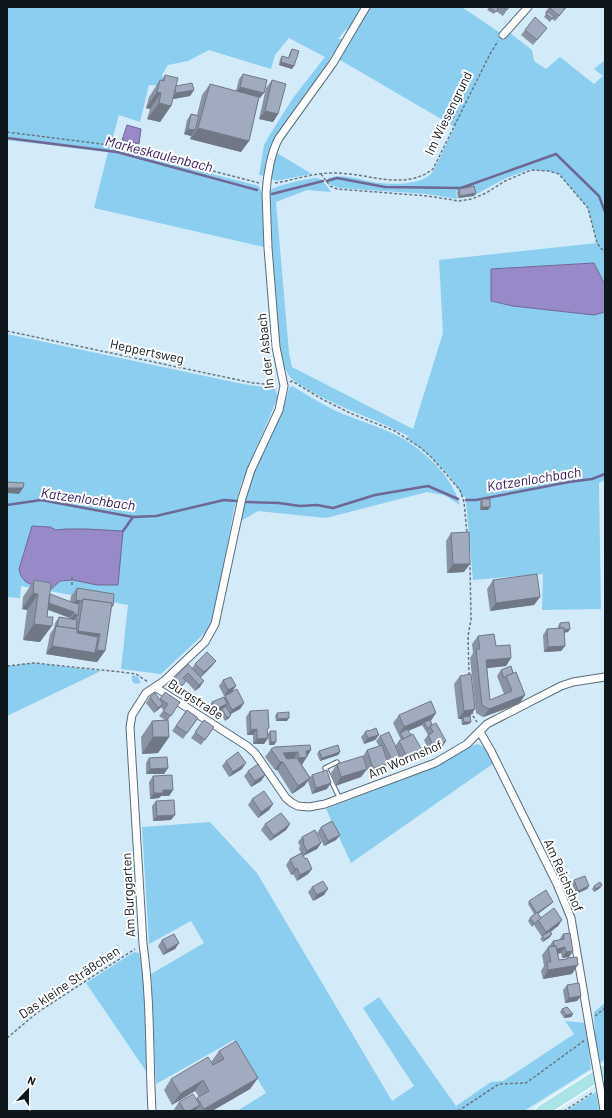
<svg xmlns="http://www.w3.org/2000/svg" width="612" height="1118" font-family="Barlow,sans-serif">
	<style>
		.green { fill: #8bcef0; fill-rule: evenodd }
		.water { fill: #9889c8; stroke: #6f6794 }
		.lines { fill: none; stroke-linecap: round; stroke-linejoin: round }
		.stream { stroke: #6f6794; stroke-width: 2.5 }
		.service-casing { stroke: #586d79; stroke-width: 5.5 }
		.minor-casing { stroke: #586d79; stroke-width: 9 }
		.primary-casing { stroke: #fff; stroke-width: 14 }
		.path { stroke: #687880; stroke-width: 1.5; stroke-dasharray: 3 2; stroke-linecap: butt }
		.service { stroke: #fff; stroke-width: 3.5 }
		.minor { stroke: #fff; stroke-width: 7 }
		.primary { stroke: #abe4e7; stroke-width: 12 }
		.minor-bridge-casing { stroke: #586d79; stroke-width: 9; stroke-linecap: butt }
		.minor-bridge { stroke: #fff; stroke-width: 7 }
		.wall { fill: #8a93a4 }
		.shaded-wall { fill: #707886 }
		.building { fill: #a0abbf; stroke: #707886 }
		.labels { text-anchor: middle; stroke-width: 4; stroke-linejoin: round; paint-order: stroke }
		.street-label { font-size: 13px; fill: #0e171b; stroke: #fff }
		.water-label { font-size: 14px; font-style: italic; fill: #311560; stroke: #fff }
	</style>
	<rect width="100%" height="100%" fill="#d3ebf8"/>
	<g class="green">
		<path d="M7,7h455l44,30 4,-4 22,17 2,11 12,8 14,-12 34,27 9,-8 -9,-7 11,-9v225l-11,-22 -103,6v32l22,5 81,9 11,-3v168l-6,3 2,126 -59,1 1,-36 -70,6 -7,-78 -1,-6 -3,1c-7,-20 -37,-47 -55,-58l1,-3c-32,-17 -67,-27 -99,-46 -6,-4 -13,-7 -18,-12 -20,-20 -21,-153 -22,-186 2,-2 2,-3 5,-4 6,-3 38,-11 44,-10 5,1 10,10 13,14l-24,-2 -31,12 13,151 3,14 121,62 30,-96 -4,-73 158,-17 -9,-35 -29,-34 -10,-3 -18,-1 -1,-1 -26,10 -29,16 -2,-7 -17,3 1,8 -30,-5 -88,-6 -8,-3 -3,-3v-4c13,-4 27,0 40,3 15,4 56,6 65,-10 8,-14 14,-30 22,-44l-115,-67 15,-27 -9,-4 -8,10h5l-27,41 -18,24 -20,30 -8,15 -6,27 -5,-1 5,-30 5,-9 24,-38 32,-41 -36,-19 -14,17 -4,14 -62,-19 -21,11 -20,4 -6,10 5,11 -18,-1 -9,37 -21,-7 -9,33 149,38 3,7 2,54 -170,-39 14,-56 -101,-12z"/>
		<polygon points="275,152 312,174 275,181 272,179 270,175"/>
		<path d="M7,334l231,49 37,6 3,8 -37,87 -7,25 -18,96 -8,25 -47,44 -40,-5 7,-64 -107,-19 -1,12 -13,-1zM50,527l6,3 10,-1 31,56 -24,-5 -13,1 -6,4 -35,-16 5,-15z"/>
		<path d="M292,386c14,8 28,17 42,24 24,11 50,17 73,31 23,15 46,38 53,64l-16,-10 -17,-3 -101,26 -68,-7 -19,11 11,-39 35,-80 4,-15z"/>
		<polygon points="34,663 101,671 7,716 7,666"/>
		<path d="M132,675l6,2 3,6c-7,2 -10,0 -9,-8z"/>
		<polygon points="478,744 485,748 494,763 351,863 326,809 433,768 470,746"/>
		<polygon points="210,822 257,873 392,1101 414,1086 363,1008 379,997 456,1106 491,1082 503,1081 574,1034 565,1021 586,1023 591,1069 524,1111 237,1111 266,1093 234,1040 156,1084 151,974 204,943 191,921 149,944 142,827"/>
		<polygon points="134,952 139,953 143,973 148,1074 86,983"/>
		<polygon points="605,1003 605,1059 600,1063 595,1038 594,1012"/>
		<polygon points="596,1092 599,1111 566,1111"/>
	</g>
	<g class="water">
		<polygon points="127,125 141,129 139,144 122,140"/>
		<polygon points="594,263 605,285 605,312 594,315 513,306 491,301 491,269"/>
		<polygon points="32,526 50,527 56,530 66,529 86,529 123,531 118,585 97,585 73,580 60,581 50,590 41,589 26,582 21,576 19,569"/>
	</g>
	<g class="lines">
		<g class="stream">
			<polyline points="7,138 117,152 257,190"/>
			<polyline points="327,181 337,178 385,187 461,188 556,154 599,196 605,212"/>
			<polyline points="272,194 323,181"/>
			<polyline points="466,500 476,500 569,482 592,479 605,474"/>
			<polyline points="246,502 279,503 300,506 317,505 333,508 375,495 428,486 458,499"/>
			<polyline points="7,505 41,500 133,517 156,516 224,500 237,501"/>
			<polyline points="123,531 133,517"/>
		</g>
		<g class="service-casing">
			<polyline id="service" points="337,762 325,768 340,799"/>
		</g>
		<g class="minor-casing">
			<g id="minor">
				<polyline points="503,35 528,7"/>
				<polyline points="155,687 247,746 255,753 286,798 292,803 298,806 309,807 325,804 435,763 467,744 487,724 561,686 573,682 605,677"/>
				<polyline points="480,732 491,751 557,884 571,918 591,1036"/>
				<path d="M152,1111c-3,-56 -1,-111 -9,-167l-13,-217 2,-12 14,-22 18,-12 41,-39 10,-18 27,-126 9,-28 28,-60 5,-24 -8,-39 -8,-99 -2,-55c1,-17 5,-41 13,-55l54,-75 33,-56"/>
			</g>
		</g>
		<g class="primary-casing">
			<polyline id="primary" points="542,1111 605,1071"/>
		</g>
		<g class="path">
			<polyline points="7,132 117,146 259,183"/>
			<polyline points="321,174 330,186 337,189 428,196 459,201 472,199 486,193 505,181 531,170 549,171 559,174 588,208 597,243 605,253"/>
			<path d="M275,183c19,-3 38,-10 57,-10 35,-1 71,19 101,-4l57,-115 8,-13"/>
			<polyline points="7,331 253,383 276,385"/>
			<polyline points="290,382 292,381 322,399 350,413 395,431 421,448 432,458 460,490 464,502 467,534"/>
			<polyline points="72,585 72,576"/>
			<polyline points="7,666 34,663 121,672 136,674 148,682"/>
			<polyline points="469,675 468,636 471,620 470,564"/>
			<polyline points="472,711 473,716 477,722"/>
			<polyline points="595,1016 605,1008"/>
			<polyline points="7,1038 38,1012 135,949"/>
			<polyline points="458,1111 499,1084 526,1083 585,1040"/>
			<polyline points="564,1111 592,1093"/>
		</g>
		<use href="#service" class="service"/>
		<use href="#minor" class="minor"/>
		<use href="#primary" class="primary"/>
		<g class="minor-bridge-casing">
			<polyline id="minor-bridge" points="591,1036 604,1110"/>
		</g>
		<use href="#minor-bridge" class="minor-bridge"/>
	</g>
	<g class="wall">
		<polygon points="489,7 509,7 503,16 496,11 494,14 487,10"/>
		<polygon points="549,7 567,7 555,21 552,19 550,22 544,17 546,14 545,13"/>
		<polygon points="525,30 543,33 533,45 521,35"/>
		<polygon points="292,49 292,69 279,65 280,59 282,56 288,58 290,52"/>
		<polygon points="243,74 260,98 259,98 249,141 241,152 190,139 191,136 184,134 187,120 191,114 197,115 202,95 210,84 236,91 239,79"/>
		<polygon points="165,75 176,86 194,90 190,96 173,99 171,106 160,122 147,119 150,109 146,108 149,97 160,80 161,81"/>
		<polygon points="272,80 278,114 273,122 259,119 266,88"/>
		<polygon points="459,189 476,193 474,196 458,198 457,192"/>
		<polygon points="482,499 488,510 480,510 480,502"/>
		<polygon points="451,533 464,572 447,573 446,541"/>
		<polygon points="34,580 50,594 70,602 71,596 77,588 111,607 105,651 97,662 89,661 46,654 50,634 54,628 55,623 59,617 70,619 70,618 48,610 47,617 40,642 23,640 27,610 22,609 23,597"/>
		<polygon points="493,580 540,597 534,605 490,611 487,589"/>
		<polygon points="560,623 570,629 568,632 564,633 565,646 561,651 544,652 543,635 547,629 558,628 558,626"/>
		<polygon points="478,636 496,646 511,658 506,666 487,668 490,700 504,694 497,676 501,670 513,673 525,695 519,704 483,717 476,713 470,658 473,653 472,644"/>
		<polygon points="216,661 212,666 201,677 200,687 195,691 184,679 186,681 178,691 169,685 173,680 192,668 195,664"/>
		<polygon points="460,676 470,716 471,722 469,724 462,725 461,719 462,719 458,719 454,684"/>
		<polygon points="223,680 236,686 232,692 224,696 219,686"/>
		<polygon points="165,692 180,702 168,720 169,737 158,753 142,754 141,737 152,721 165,720 159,716 164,710 160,707 159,709 154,713 146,703 150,697 160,699"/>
		<polygon points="225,696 244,703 240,709 231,714 229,718 225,721 220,712 220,711 212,715 208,708 212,702 224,697"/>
		<polygon points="187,710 198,718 183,739 172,731"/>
		<polygon points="250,711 267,732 268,738 264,744 253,744 253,735 247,735 246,717"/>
		<polygon points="277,713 287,721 276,721 275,716"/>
		<polygon points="436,713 431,721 442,747 430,753 424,740 428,735 422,725 408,731 423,752 419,758 404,765 397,750 402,761 398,766 390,770 387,765 384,769 369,774 363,756 367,750 379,746 376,741 380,736 395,746 399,741 401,740 393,723 399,715"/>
		<polygon points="204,720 214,727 201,745 191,738"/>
		<polygon points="270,731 274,745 269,745 268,734"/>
		<polygon points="369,731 379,735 375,740 364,744 361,737 365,732"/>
		<polygon points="271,749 311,750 302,765 310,777 312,775 327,789 312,794 308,781 304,786 292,794 277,770 275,770 265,757"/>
		<polygon points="319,751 340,752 338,755 320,761 317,754"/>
		<polygon points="149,758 168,768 164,774 146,774 146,763"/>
		<polygon points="226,761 242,769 229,777 222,766"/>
		<polygon points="337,764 367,769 361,777 335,786 331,773"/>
		<polygon points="248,771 265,775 261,781 251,787 244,776"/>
		<polygon points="153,776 173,790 169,796 161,796 159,798 150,799 149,782"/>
		<polygon points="252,799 273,804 269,810 258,818 248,805"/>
		<polygon points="156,801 171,820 153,821 152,806"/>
		<polygon points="265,824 290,824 286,830 270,841 261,830"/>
		<polygon points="321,827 340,835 336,840 324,846 317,833"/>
		<polygon points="302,837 321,843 317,849 303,856 312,869 308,874 297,881 293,874 291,875 286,865 290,859 301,853 299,849 300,846 298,842"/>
		<polygon points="574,880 589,886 587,889 576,894 572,883"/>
		<polygon points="602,885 600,888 594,892 592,889 594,886"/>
		<polygon points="312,887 324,895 313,901 308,892"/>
		<polygon points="529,901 553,902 551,904 538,914 541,918 562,920 558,926 551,932 550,937 543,942 540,939 542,937 534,925 532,927 528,921 530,918 534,914 528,904"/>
		<polygon points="563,934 573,951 569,957 562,958 561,953 558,954 559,960 566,959 567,958 572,974 543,979 541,971 544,966 542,955 553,941 559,940"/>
		<polygon points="162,940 179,943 175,949 163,955 158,946"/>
		<polygon points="567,985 581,996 577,1001 565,1003 563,990"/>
		<polygon points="562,1009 573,1014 571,1017 564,1018 560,1012"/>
		<polygon points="219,1051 258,1078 250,1089 212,1111 173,1111 179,1102 196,1099 199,1097 195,1091 172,1105 164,1090 171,1079 211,1062"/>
	</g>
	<g class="shaded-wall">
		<polygon points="281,62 294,66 292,69 279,65"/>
		<polygon points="240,87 264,93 260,98 236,92"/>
		<polygon points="194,90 190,96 173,99 176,93"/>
		<polygon points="157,92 161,93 150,109 146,108"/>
		<polygon points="159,103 171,106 160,122 147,119"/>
		<polygon points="265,111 278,114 273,122 259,119"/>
		<polygon points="198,128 249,141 241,152 190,139"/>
		<polygon points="188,129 195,130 191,136 184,134"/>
		<polygon points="476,193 474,196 458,198 460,196"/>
		<polygon points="7,488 23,488 19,494 7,493"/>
		<polygon points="482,507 490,507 488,510 480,510"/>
		<polygon points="453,564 470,564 464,572 447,573"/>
		<polygon points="33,593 38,594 27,610 22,609"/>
		<polygon points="540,597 534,605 490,611 496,603"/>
		<polygon points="76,600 81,601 75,610 70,609"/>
		<polygon points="43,601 74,612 70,618 39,606"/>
		<polygon points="74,614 78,615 74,620 70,620"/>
		<polygon points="34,624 52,626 40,642 23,640"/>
		<polygon points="570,629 568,632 558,633 560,630"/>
		<polygon points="78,631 100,634 92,645 71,642"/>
		<polygon points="52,646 95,653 97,650 105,651 97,662 89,661 46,654"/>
		<polygon points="565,646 561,651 544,652 548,647"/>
		<polygon points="511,658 506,666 480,669 486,660"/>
		<polygon points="216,661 212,666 200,678 204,672"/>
		<polygon points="204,681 200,687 195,691 199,685"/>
		<polygon points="236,686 232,692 224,696 228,690"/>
		<polygon points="525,695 519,704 483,717 489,709"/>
		<polygon points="244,703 240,709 228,715 232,710"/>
		<polygon points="163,704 159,709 154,713 158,708"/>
		<polygon points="227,704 223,709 222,709 220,711 212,715 216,709"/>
		<polygon points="475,709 469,718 463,717 462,719 458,719 464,711"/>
		<polygon points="436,713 430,721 424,722 422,725 401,734 400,733 404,727"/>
		<polygon points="231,715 229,718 225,721 227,718"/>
		<polygon points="289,718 287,721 276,721 278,719"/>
		<polygon points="464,722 471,722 469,724 462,725"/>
		<polygon points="257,729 253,735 247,735 251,730"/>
		<polygon points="379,735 375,740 364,744 368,738"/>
		<polygon points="153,737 169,737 158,753 142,754"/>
		<polygon points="268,738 264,744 253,744 257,739"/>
		<polygon points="446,741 442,747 430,753 434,747"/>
		<polygon points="271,742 276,742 274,745 269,745"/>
		<polygon points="311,750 301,766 293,767 299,758 306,751"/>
		<polygon points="298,752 292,761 280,761 283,753"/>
		<polygon points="340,752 338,755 320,761 322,758"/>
		<polygon points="423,752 419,758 404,765 408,759"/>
		<polygon points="402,761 398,766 390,770 394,764"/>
		<polygon points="280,762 283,762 277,770 275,770"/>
		<polygon points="246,763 242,769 229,777 233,772"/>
		<polygon points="388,763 384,769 369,774 373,768"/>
		<polygon points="168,768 164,774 146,774 150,769"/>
		<polygon points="367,769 361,777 335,786 341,777"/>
		<polygon points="265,775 261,781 251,787 255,781"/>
		<polygon points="310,778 304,786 292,794 298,786"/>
		<polygon points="331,783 327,789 312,794 316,788"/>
		<polygon points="163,790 173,790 169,796 161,796 159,798 150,799 154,793"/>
		<polygon points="273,804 269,810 258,818 261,812"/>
		<polygon points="175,815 171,820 153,821 157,816"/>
		<polygon points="290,824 286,830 270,841 274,836"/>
		<polygon points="340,835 336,840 324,846 328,841"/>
		<polygon points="321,843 317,849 303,856 307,851"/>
		<polygon points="297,868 293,874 291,875 295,869"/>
		<polygon points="312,869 308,874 297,881 300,875"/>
		<polygon points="602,885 600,888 594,892 596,889"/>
		<polygon points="589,886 587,889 576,894 578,891"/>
		<polygon points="328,889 324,895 313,901 317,895"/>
		<polygon points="553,902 551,904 535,916 537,913"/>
		<polygon points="562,920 558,926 542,937 546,932"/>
		<polygon points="552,934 550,937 543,942 545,939"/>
		<polygon points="179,943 175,949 163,955 167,950"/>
		<polygon points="565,947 561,953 551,955 555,949"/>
		<polygon points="573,951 569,957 562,958 566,952"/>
		<polygon points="578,965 572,974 543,979 548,970"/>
		<polygon points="581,996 577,1001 565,1003 569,998"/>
		<polygon points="573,1014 571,1017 564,1018 566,1015"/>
		<polygon points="258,1078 250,1089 212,1111 203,1111 204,1109"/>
		<polygon points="203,1080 195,1091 172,1105 180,1094"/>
		<polygon points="200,1105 195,1111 189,1111"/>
	</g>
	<g class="building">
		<polygon points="489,7 496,7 498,9 496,12"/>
		<polygon points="502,7 509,7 507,10"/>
		<polygon points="549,7 566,7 559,16"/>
		<polygon points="548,11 554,16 552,19 546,14"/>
		<polygon points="535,17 547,28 537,40 525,30"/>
		<polygon points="292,49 299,51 294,66 281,62 282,56 289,58"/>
		<polygon points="243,74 267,80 264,93 240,87"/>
		<polygon points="165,75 178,78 171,106 159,103 161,93 157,92 160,80 164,81"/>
		<polygon points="272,80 286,84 278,114 265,111"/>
		<polygon points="192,83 194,90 176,93 175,88 176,86"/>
		<polygon points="210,84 259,97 249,141 198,128"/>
		<polygon points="191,114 199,116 195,130 188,129"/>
		<polygon points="474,186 476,193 460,196 459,189"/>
		<polygon points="7,482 24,483 23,488 7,488"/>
		<rect x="482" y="499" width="8" height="8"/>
		<polygon points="469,532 470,564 453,564 451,533"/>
		<polygon points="537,574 540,597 496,603 493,580"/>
		<polygon points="34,580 51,583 47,617 53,617 52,626 34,624 38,594 33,593"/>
		<polygon points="77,588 114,594 113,606 112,606 112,603 83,599 81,601 76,600"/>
		<polygon points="50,594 74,603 79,604 78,615 74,614 74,612 49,603"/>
		<polygon points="83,599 112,603 105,651 97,650 100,634 78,631"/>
		<polygon points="59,617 77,620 76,629 57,626"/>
		<polygon points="569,622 570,629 564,630 564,628 560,628 560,623"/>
		<polygon points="56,626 77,629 77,633 98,637 95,653 52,646"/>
		<polygon points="564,628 565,646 548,647 547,629"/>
		<polygon points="494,634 496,646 510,645 511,658 486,660 490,700 512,691 506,676 516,672 525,695 489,709 482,705 476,649 480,649 478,636"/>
		<polygon points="207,652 216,661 204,672 195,664"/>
		<polygon points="188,664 204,681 199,685 188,673 183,678 186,681 182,686 173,680"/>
		<polygon points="511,666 513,673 506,676 504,678 501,670"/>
		<polygon points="471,674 475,709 464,711 460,676"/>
		<polygon points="231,677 236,686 228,690 223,680"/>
		<polygon points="237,689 244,703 232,710 225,696"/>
		<polygon points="165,692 180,702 171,716 163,711 168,704 160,699"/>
		<polygon points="155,693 163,704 158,708 150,697"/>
		<polygon points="224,697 227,704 216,709 212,702"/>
		<polygon points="431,701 436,713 404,727 399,715"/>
		<polygon points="226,706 231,715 227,718 222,709"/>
		<polygon points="187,710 198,718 187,733 176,726"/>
		<polygon points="268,710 269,728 267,729 268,738 257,739 257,729 251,730 250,711"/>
		<polygon points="289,712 289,718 278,719 277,713"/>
		<polygon points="470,716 471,722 464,722 463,717"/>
		<polygon points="168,720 169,737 153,737 152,721"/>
		<polygon points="204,720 214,727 205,740 195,732"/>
		<polygon points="430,720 432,725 430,726 428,729 424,722"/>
		<polygon points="436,723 446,741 434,747 428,735 433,732 430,726"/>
		<polygon points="376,728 379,735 368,738 365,732 368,730 369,731"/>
		<polygon points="407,729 411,735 404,739 400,733"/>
		<polygon points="270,731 276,731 276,742 271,742"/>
		<polygon points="389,732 402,761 394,764 380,736"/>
		<polygon points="413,734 423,752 408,759 399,741"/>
		<polygon points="310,745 311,750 306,751 307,757 299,758 298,752 283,753 287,759 297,758 310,778 298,786 283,762 280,762 271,749 275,747"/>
		<polygon points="338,745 340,752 322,758 319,751"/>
		<polygon points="382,745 388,763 373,768 367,750"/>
		<polygon points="238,752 246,763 233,772 226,761"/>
		<polygon points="363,756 367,769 341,777 337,764"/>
		<polygon points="167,757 168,768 150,769 149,758"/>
		<polygon points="258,764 265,775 255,781 248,771"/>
		<polygon points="327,770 331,783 316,788 312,775"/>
		<polygon points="172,775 173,790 163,790 163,793 154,793 153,776"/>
		<polygon points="264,791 273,804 261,812 252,799"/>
		<polygon points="174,800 175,815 157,816 156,801"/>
		<polygon points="281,813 290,824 274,836 265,824"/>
		<polygon points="332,821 340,835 328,841 321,827"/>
		<polygon points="315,830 321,843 307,851 303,843 304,840 302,837"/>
		<polygon points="302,853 305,859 307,858 312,869 300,875 297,868 295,869 290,859"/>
		<polygon points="585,876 589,886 578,891 574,880"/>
		<polygon points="323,881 328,889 317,895 312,887"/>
		<polygon points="600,882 602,885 596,889 594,886"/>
		<polygon points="546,890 553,902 537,913 529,901"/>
		<polygon points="554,908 562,920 546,932 538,920"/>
		<polygon points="537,912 541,918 534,924 530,918"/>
		<polygon points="550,931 552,934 545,939 542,936"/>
		<polygon points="570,933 573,951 566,952 565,947 557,949 556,946 554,946 553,941 564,939 563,934"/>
		<polygon points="174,934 179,943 167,950 162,940"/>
		<polygon points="556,946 559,960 567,959 567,958 577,957 578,965 548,970 547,962 551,962 548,947"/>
		<polygon points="579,983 581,996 569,998 567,985"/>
		<polygon points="567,1007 573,1014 566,1015 562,1009"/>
		<polygon points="236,1041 258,1078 204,1109 197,1098 209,1091 203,1080 180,1094 171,1079 208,1057 213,1065 224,1059 219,1051"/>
		<polygon points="193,1094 200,1105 189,1111 185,1111 179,1102"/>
	</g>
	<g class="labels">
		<g class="street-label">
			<text transform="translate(448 113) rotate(-64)" y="5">Im Wiesengrund</text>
			<text transform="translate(147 351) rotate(12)" y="5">Heppertsweg</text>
			<text transform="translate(265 351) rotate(-96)" y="5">In der Asbach</text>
			<text transform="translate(196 699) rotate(33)" y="5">Burgstraße</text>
			<text transform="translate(405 759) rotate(-23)" y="5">Am Wormshof</text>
			<text transform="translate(564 875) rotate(66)" y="5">Am Reichshof</text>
			<text transform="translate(128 895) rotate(-93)" y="5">Am Burggarten</text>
			<text transform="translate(69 982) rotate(-34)" y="5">Das kleine Sträßchen</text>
		</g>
		<g class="water-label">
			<text transform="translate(159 154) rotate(14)" y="5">Markeskaulenbach</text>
			<text transform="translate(534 479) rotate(-9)" y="5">Katzenlochbach</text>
			<text transform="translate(88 499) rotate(8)" y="5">Katzenlochbach</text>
		</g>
	</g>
	<rect width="612" height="1118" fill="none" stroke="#0e171b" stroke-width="16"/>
	<g transform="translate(28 1090) rotate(22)" stroke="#ffffff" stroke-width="3" paint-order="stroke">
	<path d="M0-3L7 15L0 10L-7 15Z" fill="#0e171b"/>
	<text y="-6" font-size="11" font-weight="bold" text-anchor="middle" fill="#0e171b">N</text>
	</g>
</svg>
